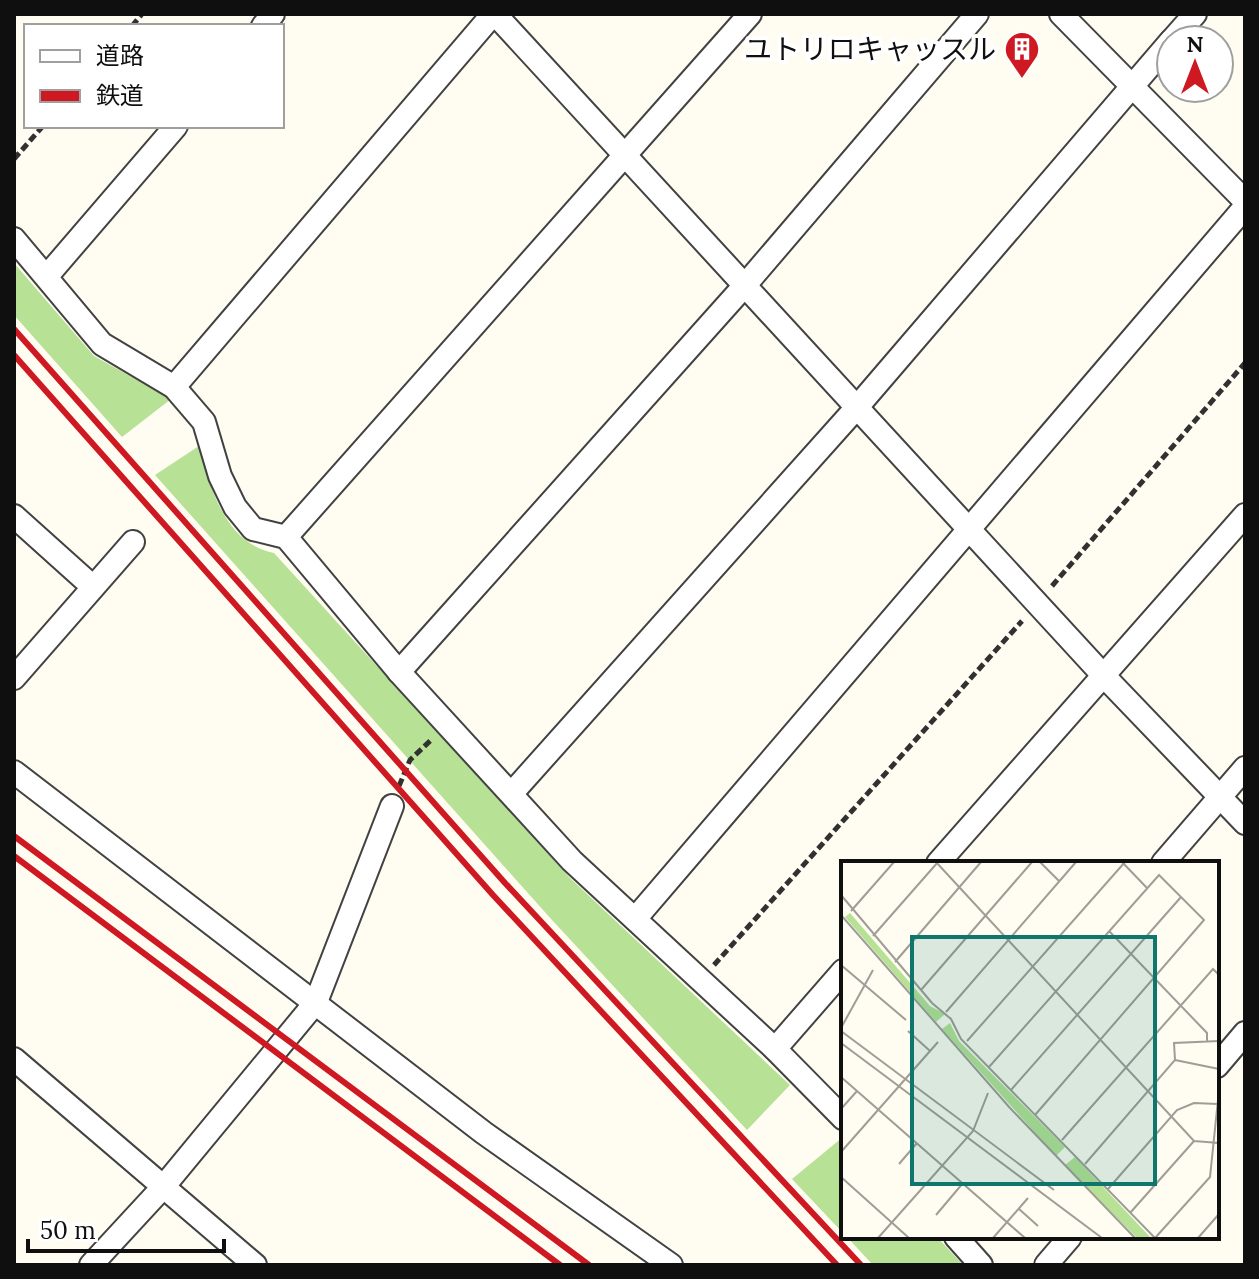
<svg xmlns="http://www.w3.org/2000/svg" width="1259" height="1279" font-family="Lora,'Noto Sans JP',serif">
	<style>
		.forest { fill: #b7e194 }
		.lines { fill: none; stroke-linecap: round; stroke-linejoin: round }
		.street-casing { stroke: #424242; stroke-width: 26 }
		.path { stroke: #313131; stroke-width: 5; stroke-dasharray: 8 4; stroke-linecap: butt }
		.street { stroke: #fff; stroke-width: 22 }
		.rail { stroke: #ce1822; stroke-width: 6 }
		.labels { text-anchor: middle; stroke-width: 8; stroke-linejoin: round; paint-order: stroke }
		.poi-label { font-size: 28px; fill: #0f0f0f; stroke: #fff; text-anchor: end }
		.inset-road { fill: none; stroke: #9f9d97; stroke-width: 2 }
		.view { fill: #0f766e; fill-opacity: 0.15; stroke: #0f766e; stroke-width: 4 }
		.inset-edge { fill: none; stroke: #0f0f0f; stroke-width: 4 }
	</style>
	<rect width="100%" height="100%" fill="#fffcf1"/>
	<g class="forest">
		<polygon points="14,263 94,356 171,399 122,437 14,315"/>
		<path d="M199,446c12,44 26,97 75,107l296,325 220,207 -43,45 -195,-210 -397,-445z"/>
		<polygon points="843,1137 843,1233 792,1179"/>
		<polygon points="847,1237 937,1237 963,1265 873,1265"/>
	</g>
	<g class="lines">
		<g class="street-casing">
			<g id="street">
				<polyline points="495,14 1103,675 1245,823"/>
				<polyline points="1061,14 1245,201"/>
				<polyline points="263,26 273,14"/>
				<polyline points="1172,40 1195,14"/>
				<polyline points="14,239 102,344 174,387 204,422 220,476 235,507 253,529 286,537 399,672 572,861 775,1049 843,1118"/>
				<polyline points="47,276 176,126"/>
				<polyline points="174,387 493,14"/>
				<polyline points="14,516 93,587"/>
				<polyline points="286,537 750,14"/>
				<polyline points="399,672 746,284 977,14"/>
				<polyline points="14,678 133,542"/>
				<polyline points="14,772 484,1133 671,1265"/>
				<polyline points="512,793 858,406 1171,41"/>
				<polyline points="938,863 1245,515"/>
				<polyline points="1163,863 1245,768"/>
				<polyline points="635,919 1245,207"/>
				<polyline points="775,1049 843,971"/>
				<polyline points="14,1059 255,1265"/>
				<polyline points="1217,1066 1245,1033"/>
				<polyline points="956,1237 981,1265"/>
				<polyline points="91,1265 164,1186 316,1002 392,806"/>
				<polyline points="1046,1265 1070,1237"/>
			</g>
		</g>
		<g class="path">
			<polyline points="132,26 142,14"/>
			<polyline points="14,159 43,126"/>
			<polyline points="1052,586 1245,363"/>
			<polyline points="399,786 410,760 431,740"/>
			<polyline points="714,965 1022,621"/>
		</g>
		<use href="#street" class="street"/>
		<g class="rail">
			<polyline points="14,329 505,883 861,1265"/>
			<polyline points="14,355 493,895 837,1265"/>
			<polyline points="14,836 589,1265"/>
			<polyline points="14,856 560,1265"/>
		</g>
	</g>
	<defs>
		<g id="building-pin" transform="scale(1.8)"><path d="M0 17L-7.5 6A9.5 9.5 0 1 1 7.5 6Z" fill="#ce1822" stroke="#fff"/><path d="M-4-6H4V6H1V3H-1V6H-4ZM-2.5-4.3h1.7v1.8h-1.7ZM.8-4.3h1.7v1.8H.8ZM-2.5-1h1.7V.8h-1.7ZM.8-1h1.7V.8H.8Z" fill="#fff"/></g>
	</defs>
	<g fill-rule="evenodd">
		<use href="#building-pin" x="1022" y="49"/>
	</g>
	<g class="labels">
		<g class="poi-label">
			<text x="996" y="59">ユトリロキャッスル</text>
		</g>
	</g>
	<g transform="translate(841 861)">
		<rect width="378" height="378" fill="#fffcf1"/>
		<path d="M9,52l80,93 15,8 -9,8 -91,-105zM109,162l9,18 106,106 -9,9 -114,-127zM234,296l76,81h-14l-72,-73z" fill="#b7e194"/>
		<path class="inset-road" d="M95,1l258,279 25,2M199,1l19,19M281,1l25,26M0,34l91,108 19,16 10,20 194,199M10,50l43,-49M0,54l169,193 125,130M268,70l98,102v9M32,75l65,-74M54,101l86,-100M0,104l65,55M80,129l111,-128M105,151l130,-150M0,167l32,-58M0,170l213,159M67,170l22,20M126,180l158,-179M0,182l261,195M334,199l44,9M148,206l170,-192 45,45 -169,195M0,216l184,161M170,229l170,-193M0,248l16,-18M221,279l151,-171 6,6M0,291l97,-110M58,303l18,-21M244,303l90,-104 -1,-17 45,-2M0,316l68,61M267,328l69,-79 17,-7 24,1M178,348l19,17M289,352l64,-72M95,354l27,-32M37,377l95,-107 15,-38M152,377l35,-40M314,377l55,-61 9,-87M357,377l21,-24"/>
		<path class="view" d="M71,76h243v247h-243z"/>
		<rect width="378" height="378" class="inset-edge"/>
	</g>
	<rect width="1259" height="1279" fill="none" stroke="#0f0f0f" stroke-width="32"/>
	<rect x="24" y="24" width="260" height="104" fill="#ffffff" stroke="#9f9f9f" stroke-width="2"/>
	<rect x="40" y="50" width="40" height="12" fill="#ffffff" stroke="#9f9f9f" stroke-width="2"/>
	<text x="96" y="64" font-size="24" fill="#0f0f0f">道路</text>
	<rect x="40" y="90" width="40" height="12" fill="#ce1822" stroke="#9f9f9f" stroke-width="2"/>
	<text x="96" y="104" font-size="24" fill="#0f0f0f">鉄道</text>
	<g transform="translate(1195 64)"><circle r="38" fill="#ffffff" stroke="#9f9f9f" stroke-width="2"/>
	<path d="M0-6L14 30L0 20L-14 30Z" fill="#ce1822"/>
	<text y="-12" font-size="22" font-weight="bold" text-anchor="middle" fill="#0f0f0f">N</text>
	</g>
	<path d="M28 1239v12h196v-12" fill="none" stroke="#0f0f0f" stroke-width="4"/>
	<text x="40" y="1239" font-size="24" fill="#0f0f0f" stroke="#ffffff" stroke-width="6" paint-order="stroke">50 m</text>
</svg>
